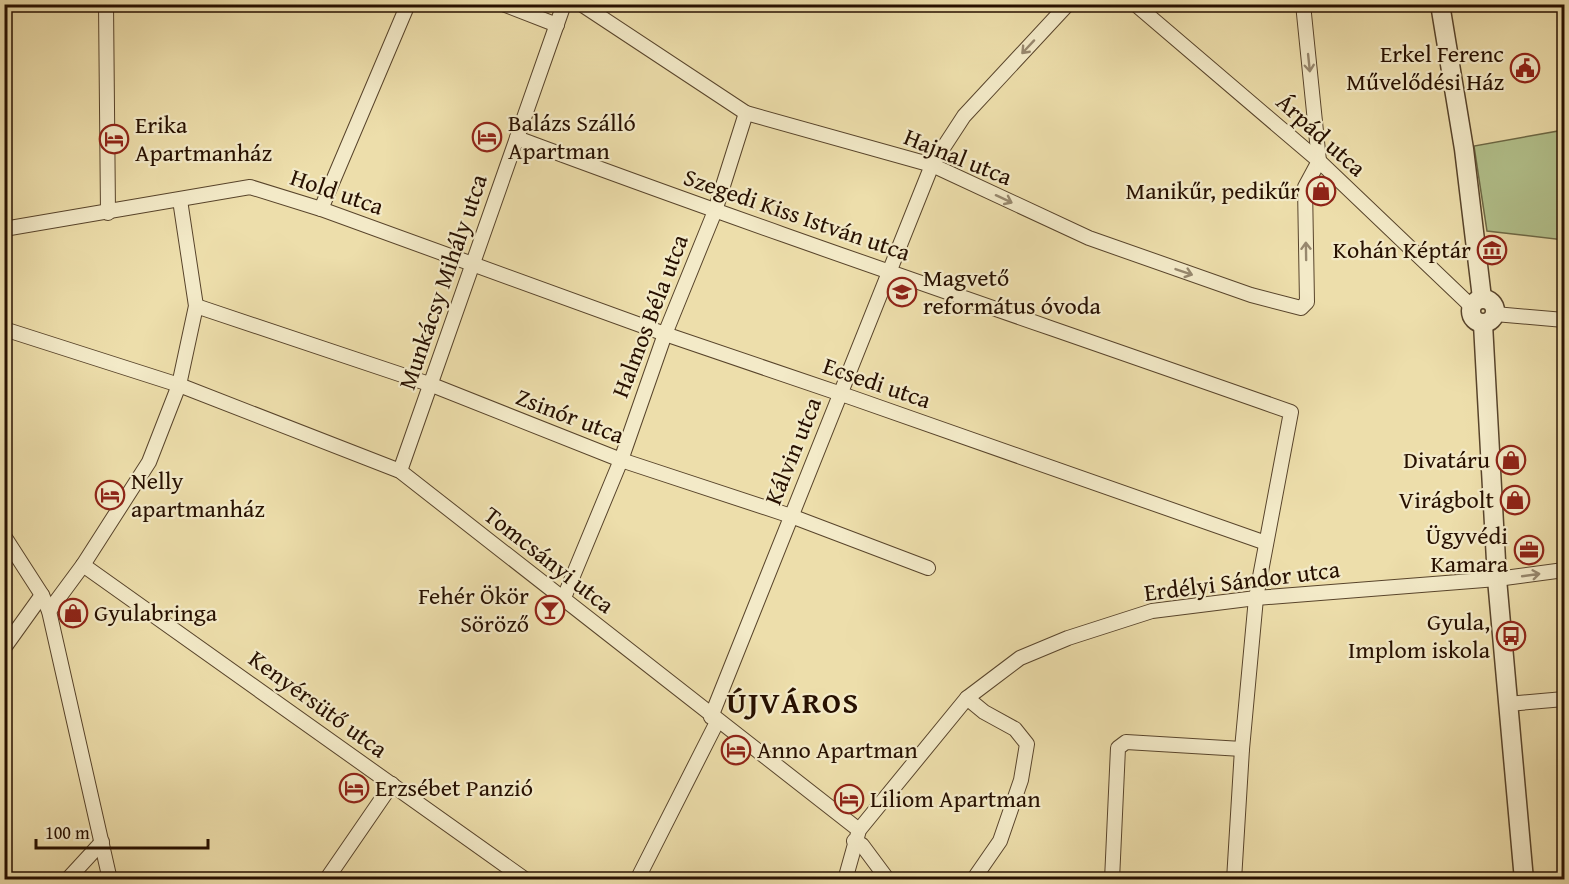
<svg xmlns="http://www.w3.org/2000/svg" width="1569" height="884" font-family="'Gentium Book Plus',serif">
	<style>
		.green { fill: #b3c28d; stroke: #6d6946; stroke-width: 1.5 }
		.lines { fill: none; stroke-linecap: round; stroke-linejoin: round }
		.minor-casing { stroke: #58442b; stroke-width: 16 }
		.tertiary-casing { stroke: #58442b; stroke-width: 21 }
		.minor { stroke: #f3eac8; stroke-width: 14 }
		.tertiary { stroke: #f3eac8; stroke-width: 18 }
		.oneway { stroke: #97886e }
		.labels { text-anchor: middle; stroke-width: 4.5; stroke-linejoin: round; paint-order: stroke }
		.poi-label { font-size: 24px; fill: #271000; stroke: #f3eac8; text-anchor: end }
		.street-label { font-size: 24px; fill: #271000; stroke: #f3eac8 }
		.district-label { font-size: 30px; font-weight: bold; letter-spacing: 1.5px; fill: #271000; stroke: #f3eac8 }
	</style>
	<rect width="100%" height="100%" fill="#eddeab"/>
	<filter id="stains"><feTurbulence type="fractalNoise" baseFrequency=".00333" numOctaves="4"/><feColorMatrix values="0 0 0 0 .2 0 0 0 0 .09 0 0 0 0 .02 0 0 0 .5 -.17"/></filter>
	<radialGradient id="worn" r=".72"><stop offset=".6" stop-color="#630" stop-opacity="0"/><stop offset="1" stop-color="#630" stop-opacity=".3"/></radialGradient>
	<polygon class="green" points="1564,130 1564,240 1487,231 1474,146"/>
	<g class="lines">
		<g class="minor-casing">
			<g id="minor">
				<polyline points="106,4 108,213"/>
				<polyline points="503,4 557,25"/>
				<polyline points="581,4 746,113 932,165 1089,238 1251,295 1301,308 1307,302 1305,187 1319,161 1303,4"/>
				<polyline points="1135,4 1319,161 1471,306"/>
				<path d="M517,138c257,96 516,183 774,274l-35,186 -14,151 -8,131"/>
				<polyline points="321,209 408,4"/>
				<polyline points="4,229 250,187 321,209 665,334 853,398 1266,543"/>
				<polyline points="196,306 432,385 621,460 791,516 928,568"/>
				<polyline points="1495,314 1564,320"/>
				<polyline points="4,329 179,385 400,471 859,830"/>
				<polyline points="400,471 564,4"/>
				<polyline points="4,536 42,595 49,611 110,880"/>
				<polyline points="83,565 526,880"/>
				<polyline points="563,600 621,460 665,334 715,211 746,113"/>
				<polyline points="49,611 83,565 149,462 179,385 196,306 180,200"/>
				<polyline points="4,648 42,595"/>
				<polyline points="967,698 984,712 1015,729 1027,744 1021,780 1000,841 973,880"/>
				<polyline points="1508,704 1564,699"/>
				<polyline points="711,717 932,165 964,116 1068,4"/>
				<polyline points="854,841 862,845 888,880"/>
				<polyline points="67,880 102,842"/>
				<polyline points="326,880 392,784"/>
				<polyline points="637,880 717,722"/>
				<polyline points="845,880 859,830 967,698 1020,658 1068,638 1152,611 1256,598 1497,579 1564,570"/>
				<polyline points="1112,880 1118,748 1126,742 1242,749"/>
			</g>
		</g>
		<g class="tertiary-casing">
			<g id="tertiary">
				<polyline points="1440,4 1464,149 1482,298"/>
				<circle cx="1483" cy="311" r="12"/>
				<polyline points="1483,324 1497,579 1524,880"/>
			</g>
		</g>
		<use href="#minor" class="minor"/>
		<use href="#tertiary" class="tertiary"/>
	</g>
	<defs><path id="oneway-shaft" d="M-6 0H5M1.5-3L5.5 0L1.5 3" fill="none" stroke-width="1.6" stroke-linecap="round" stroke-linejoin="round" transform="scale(1.5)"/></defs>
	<g class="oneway">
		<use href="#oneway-shaft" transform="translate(1028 47) rotate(133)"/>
		<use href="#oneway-shaft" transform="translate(1309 63) rotate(84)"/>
		<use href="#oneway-shaft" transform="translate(1004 199) rotate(25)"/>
		<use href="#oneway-shaft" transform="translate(1306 251) rotate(-91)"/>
		<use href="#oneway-shaft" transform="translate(1184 272) rotate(19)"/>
		<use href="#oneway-shaft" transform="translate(1531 575) rotate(-8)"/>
	</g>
	<defs>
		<g id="civic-ring" transform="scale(1.5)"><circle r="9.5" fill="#f3eac8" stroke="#8f2418" stroke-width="1.5"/><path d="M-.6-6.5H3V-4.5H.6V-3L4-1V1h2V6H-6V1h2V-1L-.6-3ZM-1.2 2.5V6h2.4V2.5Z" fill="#8f2418"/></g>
		<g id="hotel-ring" transform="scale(1.5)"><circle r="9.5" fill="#f3eac8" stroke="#8f2418" stroke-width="1.5"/><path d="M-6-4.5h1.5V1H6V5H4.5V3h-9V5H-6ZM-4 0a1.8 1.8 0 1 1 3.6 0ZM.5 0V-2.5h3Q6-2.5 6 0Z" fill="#8f2418"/></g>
		<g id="shop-ring" transform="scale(1.5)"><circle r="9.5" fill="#f3eac8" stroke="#8f2418" stroke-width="1.5"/><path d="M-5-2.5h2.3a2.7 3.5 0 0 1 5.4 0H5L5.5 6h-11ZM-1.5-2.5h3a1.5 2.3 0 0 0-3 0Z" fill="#8f2418"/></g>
		<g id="museum-ring" transform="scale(1.5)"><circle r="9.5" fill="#f3eac8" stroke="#8f2418" stroke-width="1.5"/><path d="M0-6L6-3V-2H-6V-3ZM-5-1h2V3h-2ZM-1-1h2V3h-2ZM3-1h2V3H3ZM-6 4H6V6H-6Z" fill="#8f2418"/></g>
		<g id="school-ring" transform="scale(1.5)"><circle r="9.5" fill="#f3eac8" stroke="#8f2418" stroke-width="1.5"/><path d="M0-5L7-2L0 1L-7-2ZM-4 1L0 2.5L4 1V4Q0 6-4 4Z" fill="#8f2418"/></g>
		<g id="office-ring" transform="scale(1.5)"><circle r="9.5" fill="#f3eac8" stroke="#8f2418" stroke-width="1.5"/><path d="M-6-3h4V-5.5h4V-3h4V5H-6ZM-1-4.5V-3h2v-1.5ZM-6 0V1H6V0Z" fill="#8f2418"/></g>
		<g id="bar-ring" transform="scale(1.5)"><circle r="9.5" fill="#f3eac8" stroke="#8f2418" stroke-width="1.5"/><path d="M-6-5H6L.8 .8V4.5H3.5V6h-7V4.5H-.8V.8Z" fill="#8f2418"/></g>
		<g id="bus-ring" transform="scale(1.5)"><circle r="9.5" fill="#f3eac8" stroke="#8f2418" stroke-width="1.5"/><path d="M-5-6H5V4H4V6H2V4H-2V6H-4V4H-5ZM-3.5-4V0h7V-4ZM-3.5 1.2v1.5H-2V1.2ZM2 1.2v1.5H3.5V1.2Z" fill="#8f2418"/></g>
	</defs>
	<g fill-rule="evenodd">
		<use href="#civic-ring" x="1525" y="68"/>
		<use href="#hotel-ring" x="487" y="137"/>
		<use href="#hotel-ring" x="114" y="139"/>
		<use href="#shop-ring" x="1321" y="191"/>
		<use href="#museum-ring" x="1492" y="250"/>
		<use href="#school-ring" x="902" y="292"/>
		<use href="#shop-ring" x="1511" y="460"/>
		<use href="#hotel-ring" x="110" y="495"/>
		<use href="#shop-ring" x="1515" y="500"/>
		<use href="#office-ring" x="1529" y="550"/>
		<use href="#bar-ring" x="550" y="610"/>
		<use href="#shop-ring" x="73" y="613"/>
		<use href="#bus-ring" x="1511" y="636"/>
		<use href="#hotel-ring" x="736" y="750"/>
		<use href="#hotel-ring" x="354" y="788"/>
		<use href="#hotel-ring" x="849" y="799"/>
	</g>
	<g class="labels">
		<g class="poi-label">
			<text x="1504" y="62">Erkel Ferenc<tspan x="1504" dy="28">Művelődési Ház</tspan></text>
			<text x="508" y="131" text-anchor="start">Balázs Szálló<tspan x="508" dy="28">Apartman</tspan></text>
			<text x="135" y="133" text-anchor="start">Erika<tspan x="135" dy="28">Apartmanház</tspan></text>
			<text x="1300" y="199">Manikűr, pedikűr</text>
			<text x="1471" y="258">Kohán Képtár</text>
			<text x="923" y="286" text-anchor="start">Magvető<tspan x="923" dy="28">református óvoda</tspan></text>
			<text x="1490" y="468">Divatáru</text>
			<text x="131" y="489" text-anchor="start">Nelly<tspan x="131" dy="28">apartmanház</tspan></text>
			<text x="1494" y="508">Virágbolt</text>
			<text x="1508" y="544">Ügyvédi<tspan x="1508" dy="28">Kamara</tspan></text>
			<text x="529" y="604">Fehér Ökör<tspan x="529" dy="28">Söröző</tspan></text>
			<text x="94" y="621" text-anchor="start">Gyulabringa</text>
			<text x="1490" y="630">Gyula,<tspan x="1490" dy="28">Implom iskola</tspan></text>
			<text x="757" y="758" text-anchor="start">Anno Apartman</text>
			<text x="375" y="796" text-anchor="start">Erzsébet Panzió</text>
			<text x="870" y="807" text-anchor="start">Liliom Apartman</text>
		</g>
		<g class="street-label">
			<text transform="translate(1321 135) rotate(42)" y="8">Árpád utca</text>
			<text transform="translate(958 157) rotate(22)" y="8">Hajnal utca</text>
			<text transform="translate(337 192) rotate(19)" y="8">Hold utca</text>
			<text transform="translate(797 215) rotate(19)" y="8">Szegedi Kiss István utca</text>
			<text transform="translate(443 282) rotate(-71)" y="8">Munkácsy Mihály utca</text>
			<text transform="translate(650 316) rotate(-69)" y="8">Halmos Béla utca</text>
			<text transform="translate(877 383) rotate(19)" y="8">Ecsedi utca</text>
			<text transform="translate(570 416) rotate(21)" y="8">Zsinór utca</text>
			<text transform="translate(793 451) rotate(-68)" y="8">Kálvin utca</text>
			<text transform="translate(549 560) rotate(38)" y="8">Tomcsányi utca</text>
			<text transform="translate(1242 581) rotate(-7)" y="8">Erdélyi Sándor utca</text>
			<text transform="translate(318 704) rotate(36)" y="8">Kenyérsütő utca</text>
		</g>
		<g class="district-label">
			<text x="793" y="713">ÚJVÁROS</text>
		</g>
	</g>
	<rect width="1569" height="884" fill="none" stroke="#eddeab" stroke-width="24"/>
	<rect x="6" y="6" width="1557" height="872" fill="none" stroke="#271000" stroke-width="3"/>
	<rect x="12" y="12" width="1545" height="860" fill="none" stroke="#271000" stroke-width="1.5"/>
	<path d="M36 839v9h172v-9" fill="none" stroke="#271000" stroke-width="3"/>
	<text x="45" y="839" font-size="18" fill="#271000" stroke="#f3eac8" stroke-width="4.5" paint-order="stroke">100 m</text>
	<rect width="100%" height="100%" filter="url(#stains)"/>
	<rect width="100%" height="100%" fill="url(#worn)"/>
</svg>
